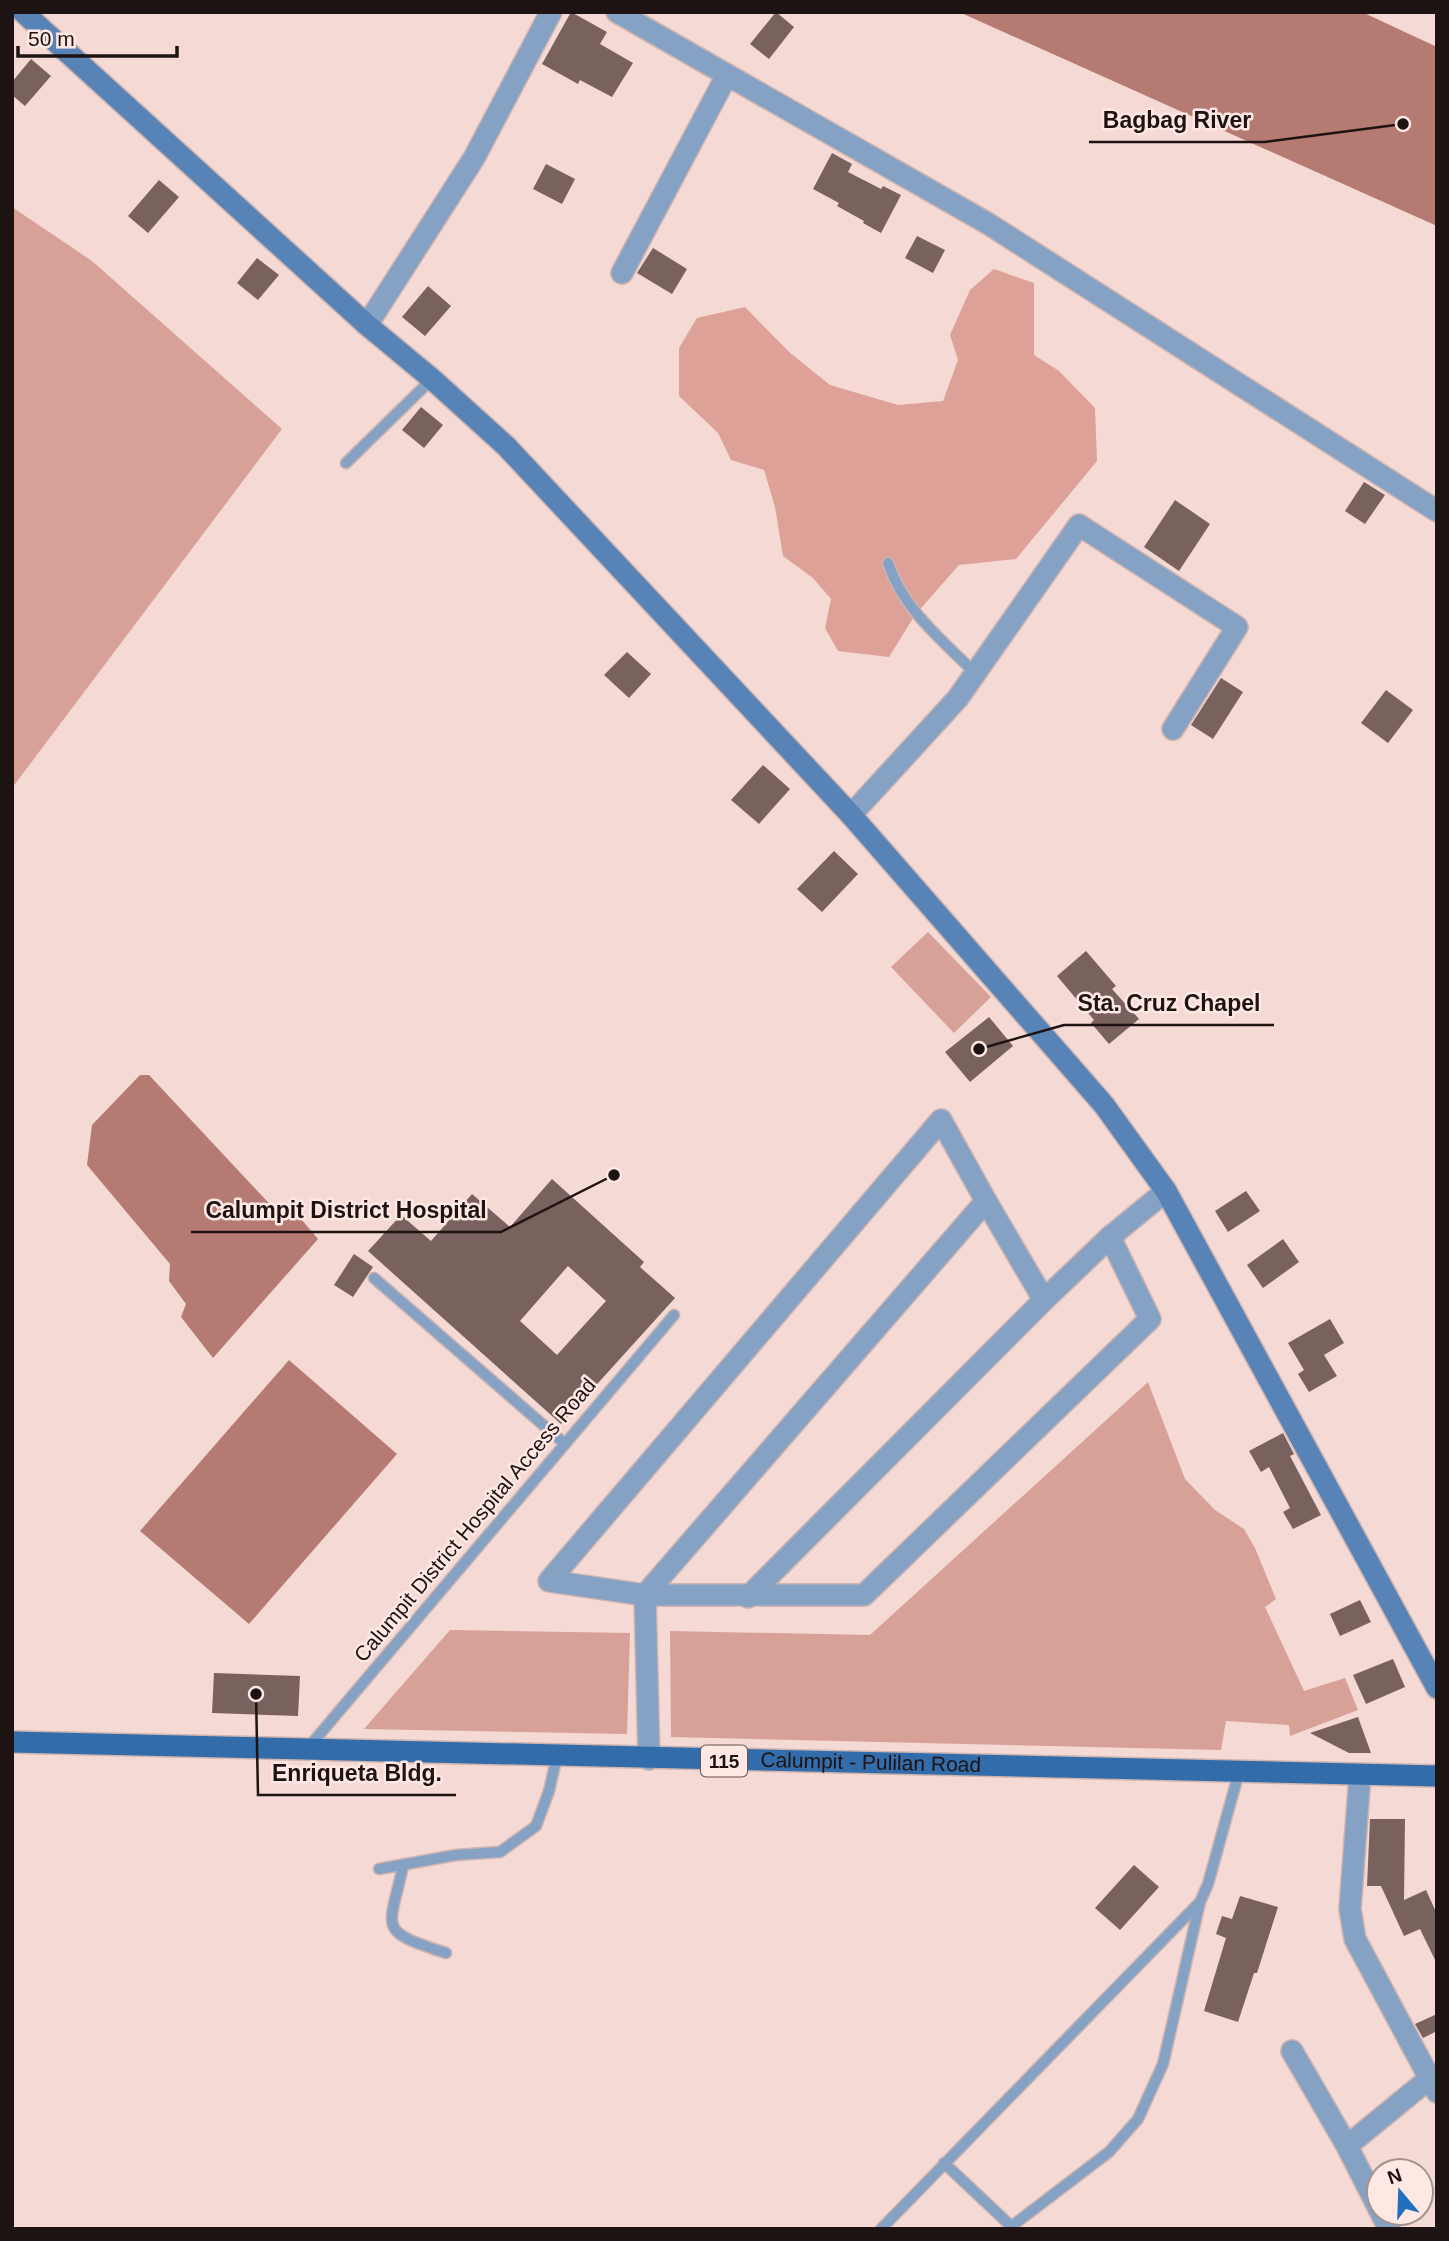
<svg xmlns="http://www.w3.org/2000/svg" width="1449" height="2241" font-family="Helvetica,sans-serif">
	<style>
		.green { fill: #d7a198 }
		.forest { fill: #dea197 }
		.water { fill: #b57b72 }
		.building { fill: #79615d; fill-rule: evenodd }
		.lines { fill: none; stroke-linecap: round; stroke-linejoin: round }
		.lane-casing { stroke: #ceb5b1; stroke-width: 13 }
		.street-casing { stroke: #ceb5b1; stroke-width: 24 }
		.secondary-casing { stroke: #ceb5b1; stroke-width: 24 }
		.primary-casing { stroke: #ceb5b1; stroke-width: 24 }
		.lane { stroke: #85a2c5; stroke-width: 10 }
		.street { stroke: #85a2c5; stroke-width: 21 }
		.secondary { stroke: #5783b6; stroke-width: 21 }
		.primary { stroke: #336caa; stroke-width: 21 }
		.labels { text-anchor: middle; stroke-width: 5; stroke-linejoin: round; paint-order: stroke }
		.shield { fill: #ffe7e3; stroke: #615351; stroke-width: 2 }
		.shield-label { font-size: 19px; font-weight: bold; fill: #1d1312 }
		.street-label { font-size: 21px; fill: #1d1312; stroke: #ffe7e3 }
		.leader { fill: none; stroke: #1d1312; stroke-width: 2.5 }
		.callout-dot { fill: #1d1312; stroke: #ffe7e3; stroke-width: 2.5 }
		.callout-label { font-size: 23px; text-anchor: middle; font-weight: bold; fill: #1d1312; stroke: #ffe7e3; stroke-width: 5; stroke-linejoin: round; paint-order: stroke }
	</style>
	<rect width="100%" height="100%" fill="#f5d9d4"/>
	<g class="green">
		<polygon points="12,207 92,261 282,429 12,788"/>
		<polygon points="928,932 991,997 954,1033 891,967"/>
		<polygon points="1148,1382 1185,1479 1215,1510 1244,1529 1255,1548 1276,1599 1265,1607 1304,1691 1345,1678 1358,1710 1290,1736 1289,1725 1226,1721 1221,1750 671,1737 670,1631 870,1635"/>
		<polygon points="450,1630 630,1633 627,1734 364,1729"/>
	</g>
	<polygon class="forest" points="994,269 1034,283 1034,355 1059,371 1095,408 1097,461 1016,559 959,565 915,615 889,657 838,651 825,628 831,599 813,578 783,556 775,507 764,470 731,460 718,433 679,396 679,348 697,318 745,307 789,352 830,385 898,405 943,401 958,360 950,335 970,290"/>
	<g class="water">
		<polygon points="959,12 1362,12 1437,47 1437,226"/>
		<polygon points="140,1075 149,1075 279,1214 296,1213 318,1239 213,1358 181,1317 186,1304 169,1281 170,1264 87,1165 92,1125"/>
		<polygon points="289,1360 397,1454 249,1624 140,1531"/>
	</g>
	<g class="building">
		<polygon points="571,12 607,32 600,44 633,63 612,97 580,80 578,84 542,64"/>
		<polygon points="776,12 794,27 769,59 750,44"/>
		<polygon points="31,59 51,76 25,106 12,95 12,82"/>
		<polygon points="832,153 852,164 848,172 881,189 883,186 901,195 881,233 863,223 864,221 837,206 839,203 813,189"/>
		<polygon points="546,164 575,179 562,204 533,189"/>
		<polygon points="159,180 179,197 148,233 128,216"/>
		<polygon points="917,236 945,250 933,273 905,258"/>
		<polygon points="653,248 687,269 672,294 637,273"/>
		<polygon points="257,258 279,275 258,300 237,283"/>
		<polygon points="428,286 451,306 425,336 402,317"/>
		<polygon points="421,407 443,425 424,448 402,430"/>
		<polygon points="1364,482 1385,495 1365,524 1345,511"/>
		<polygon points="1175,500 1210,524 1179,571 1144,547"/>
		<polygon points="627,652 651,674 629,698 604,675"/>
		<polygon points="1221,678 1243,692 1213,739 1191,725"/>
		<polygon points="1386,690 1413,710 1388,743 1361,723"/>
		<polygon points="763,765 790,789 759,824 731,800"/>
		<polygon points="834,851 858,874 822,912 797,889"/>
		<polygon points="1086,951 1116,986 1112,989 1139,1019 1109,1044 1091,1023 1094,1020 1057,976"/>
		<polygon points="989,1017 1013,1046 970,1082 945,1052"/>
		<path d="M552,1179l92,83 -4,5 35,31 -114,126 -193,-173 33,-36 30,26 41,-47 38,33zM568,1266l38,35 -49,54 -37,-34z"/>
		<polygon points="1246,1191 1260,1211 1228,1232 1215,1211"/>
		<polygon points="1283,1239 1299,1262 1263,1288 1247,1265"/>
		<polygon points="354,1254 373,1267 353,1297 334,1285"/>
		<polygon points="1330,1319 1344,1343 1324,1355 1337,1376 1309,1392 1298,1374 1304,1370 1288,1343"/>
		<polygon points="1283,1433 1294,1454 1290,1456 1321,1515 1293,1529 1283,1512 1290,1508 1269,1467 1261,1472 1249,1451"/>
		<polygon points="1360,1600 1371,1622 1340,1636 1330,1614"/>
		<polygon points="1393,1659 1405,1687 1366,1704 1353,1675"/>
		<polygon points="214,1673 300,1676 298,1716 212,1713"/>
		<polygon points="1358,1717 1371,1753 1349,1753 1310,1733"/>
		<polygon points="1370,1819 1405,1819 1404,1900 1426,1890 1437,1914 1437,1964 1420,1929 1404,1936 1381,1886 1367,1886"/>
		<polygon points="1134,1865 1159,1887 1120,1930 1095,1908"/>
		<polygon points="1240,1896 1278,1907 1257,1973 1254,1973 1238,2022 1204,2011 1226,1938 1216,1934 1222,1916 1232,1919"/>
		<polygon points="1437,2014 1437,2031 1423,2038 1415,2024"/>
	</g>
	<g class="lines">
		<g class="lane-casing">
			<g id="lane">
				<polyline points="346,463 432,379"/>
				<path d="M888,563c15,46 54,77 88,111"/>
				<polyline points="374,1278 565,1444"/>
				<polyline points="308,1748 674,1315"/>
				<path d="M403,1866c-14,65 -27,64 43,87"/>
				<polyline points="379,1869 456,1855 500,1852 536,1826 549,1791 557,1756"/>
				<polyline points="944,2163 1011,2226"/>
				<polyline points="881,2229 1198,1904"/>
				<polyline points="1008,2229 1109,2152 1138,2119 1163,2064 1200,1902 1208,1884 1239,1772"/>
			</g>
		</g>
		<g class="street-casing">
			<g id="street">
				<polyline points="617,12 987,223 1437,511"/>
				<polyline points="622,273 727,75"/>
				<polyline points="367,325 474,158 551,12"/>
				<polyline points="851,815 958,698 1079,525 1237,627 1173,729"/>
				<polyline points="986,1201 941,1120 549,1581 645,1595 864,1595 1150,1319 1110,1237"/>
				<polyline points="748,1597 1044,1300 1110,1237 1166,1191"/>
				<polyline points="649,1759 645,1595 986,1201 1044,1300"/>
				<polyline points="1360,1775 1350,1909 1355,1939 1437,2092"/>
				<polyline points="1292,2051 1347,2146 1379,2209"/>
				<polyline points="1347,2146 1430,2078"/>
				<polyline points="1381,2213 1389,2229"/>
			</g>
		</g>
		<g class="secondary-casing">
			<polyline id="secondary" points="23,12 367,325 432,379 506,446 851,815 1104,1105 1166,1191 1437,1688"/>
		</g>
		<g class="primary-casing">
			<g id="primary">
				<path id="s1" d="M12,1742l1425,34"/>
			</g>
		</g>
		<use href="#lane" class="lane"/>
		<use href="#street" class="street"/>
		<use href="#secondary" class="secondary"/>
		<use href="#primary" class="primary"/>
	</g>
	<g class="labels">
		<rect class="shield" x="701" y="1745.5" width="46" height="31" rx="5"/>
		<g class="shield-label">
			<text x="724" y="1768">115</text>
		</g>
		<g class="street-label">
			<text transform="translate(475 1520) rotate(-50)" y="7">Calumpit District Hospital Access Road</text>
			<text dy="7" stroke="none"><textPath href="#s1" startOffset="859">Calumpit - Pulilan Road</textPath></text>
		</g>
	</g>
	<path class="leader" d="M1403 124L1265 142H1089M979 1049L1064 1025H1274M614 1175L501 1232H191M256 1694L258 1795H456"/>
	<g class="callout-dot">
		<circle cx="1403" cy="124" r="7"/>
		<circle cx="979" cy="1049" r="7"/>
		<circle cx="614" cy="1175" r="7"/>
		<circle cx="256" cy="1694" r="7"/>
	</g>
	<g class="callout-label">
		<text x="1177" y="128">Bagbag River</text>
		<text x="1169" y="1011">Sta. Cruz Chapel</text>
		<text x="346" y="1218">Calumpit District Hospital</text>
		<text x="357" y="1781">Enriqueta Bldg.</text>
	</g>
	<rect width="1449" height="2241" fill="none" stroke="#1d1312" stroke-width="28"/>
	<g transform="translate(1400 2192) rotate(341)"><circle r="33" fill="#ffe7e3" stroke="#a5928f" stroke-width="2"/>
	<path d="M0-5L12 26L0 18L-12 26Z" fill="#216fbf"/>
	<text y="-10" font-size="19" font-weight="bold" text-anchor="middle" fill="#1d1312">N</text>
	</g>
	<path d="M18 46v10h159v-10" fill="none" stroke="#1d1312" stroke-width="3.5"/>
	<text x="28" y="46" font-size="21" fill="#1d1312" stroke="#ffe7e3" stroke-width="5" paint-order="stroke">50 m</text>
</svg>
